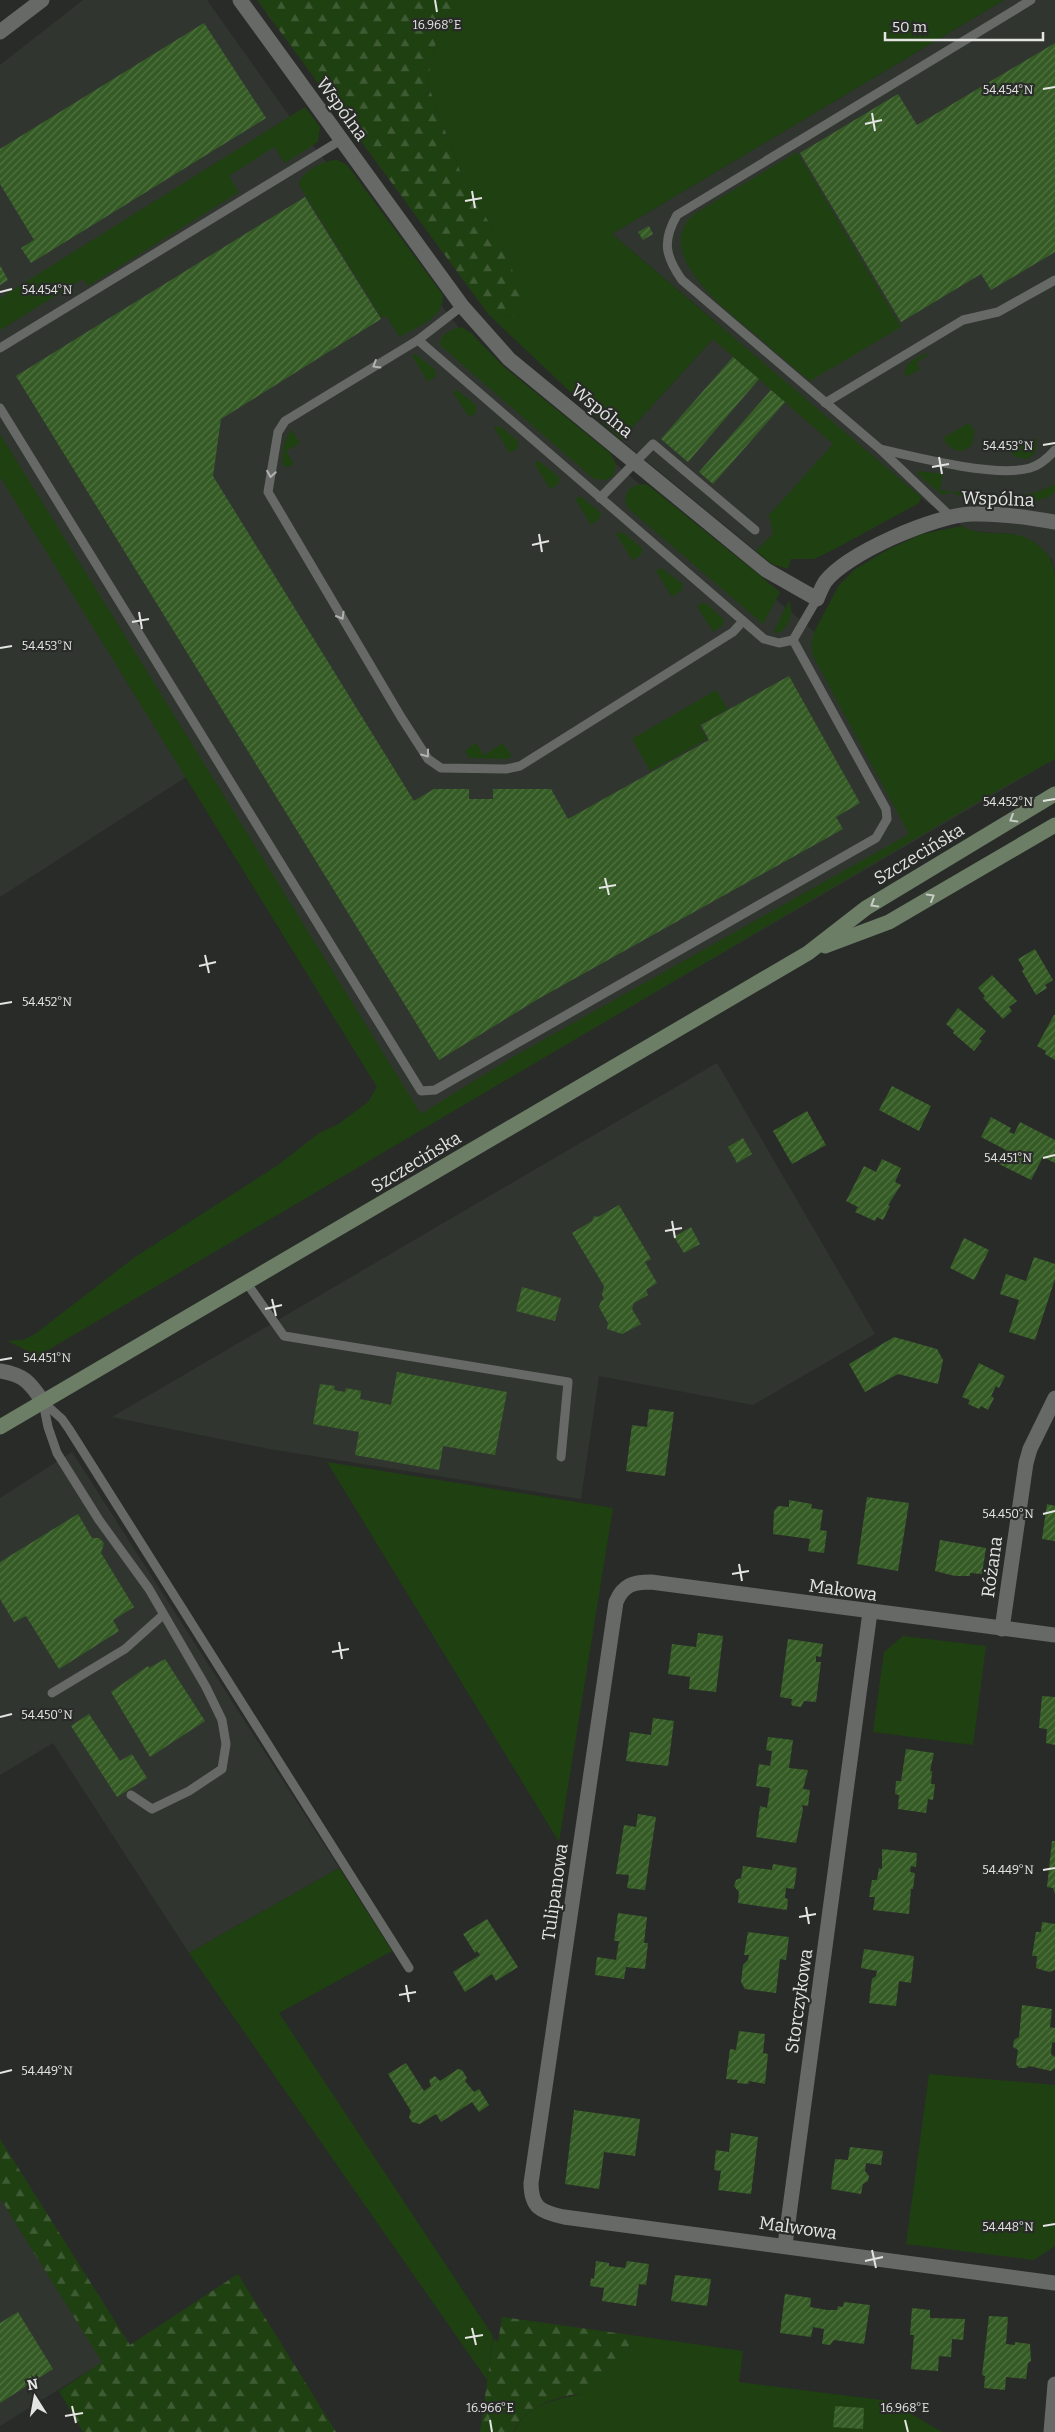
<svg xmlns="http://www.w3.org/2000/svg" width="1055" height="2432" font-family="Bitter,serif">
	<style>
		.built { fill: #30362f }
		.grass { fill: #1f4011 }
		.forest { fill: url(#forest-firs) }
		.building { fill: url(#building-hatch) }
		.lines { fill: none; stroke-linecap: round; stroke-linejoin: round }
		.lane { stroke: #676967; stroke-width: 9 }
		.street { stroke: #676967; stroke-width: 15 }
		.secondary { stroke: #6c7e66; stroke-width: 15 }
		.oneway { stroke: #b2b3b1 }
		.oneway2 { stroke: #c6cbc4 }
		.ticks { fill: none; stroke: #e4e5e3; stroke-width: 2 }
		.labels { text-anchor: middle; stroke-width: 4.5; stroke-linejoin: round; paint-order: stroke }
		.street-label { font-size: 18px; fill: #e4e5e3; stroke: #292b28 }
		.ticks-label { font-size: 12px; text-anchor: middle; fill: #e4e5e3; stroke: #292b28; stroke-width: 4.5; stroke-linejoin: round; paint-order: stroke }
	</style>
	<defs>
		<pattern id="forest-firs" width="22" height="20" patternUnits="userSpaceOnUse" patternTransform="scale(1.25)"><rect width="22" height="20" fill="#1f4011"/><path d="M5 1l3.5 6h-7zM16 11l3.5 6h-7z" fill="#3f5b34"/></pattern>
		<pattern id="building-hatch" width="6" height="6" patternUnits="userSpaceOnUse" patternTransform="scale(1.25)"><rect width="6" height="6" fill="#355b25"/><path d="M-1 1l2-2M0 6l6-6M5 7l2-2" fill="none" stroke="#527244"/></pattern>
	</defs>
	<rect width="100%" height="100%" fill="#292b28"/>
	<g class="built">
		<polygon points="83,0 207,0 290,117 468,339 838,652 1044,765 408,1137 186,777 0,897 0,65"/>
		<polygon points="1004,0 1055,0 1055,576 1052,559 1014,534 970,531 926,502 861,446 756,551 621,440 723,328 612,234"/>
		<polygon points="717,1063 875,1334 753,1405 599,1376 581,1499 269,1449 112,1417"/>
		<polygon points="72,1452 339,1868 189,1953 53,1743 0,1775 0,1498"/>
		<polygon points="0,2198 103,2362 0,2426"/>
	</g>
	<g class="grass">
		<polygon points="459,0 1004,0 612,234 921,497 919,503 835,549 814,559 791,559 788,569 772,564 756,551 773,534 769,515 833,444 713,339 621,440 489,315 513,317 507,255 460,171 427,82 441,20"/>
		<polygon points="305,107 320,127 318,142 285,163 274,147 229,176 239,192 88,286 83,279 0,330 0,298"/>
		<path d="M797,152l104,175 -91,54c-18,-15 -37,-31 -55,-47 -27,-22 -105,-81 -61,-120z"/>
		<path d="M337,160l10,5 96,130c1,24 -25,31 -43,42l-14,-21 -4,2 -83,-133c0,-12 27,-26 38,-25z"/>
		<path d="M462,327l9,6 33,34 106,86 6,11 -3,12 -7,4 -12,-1 -154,-134c0,-11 12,-16 22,-18z"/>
		<path d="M927,353l1,2 -12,8 4,6 -14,8c-5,-14 11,-19 21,-24z"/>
		<polygon points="415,354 436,370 436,376 428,382 412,356"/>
		<polygon points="457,390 476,405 476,413 469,417 453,392"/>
		<path d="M969,423l6,8 -3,14c-12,11 -22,5 -29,-7z"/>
		<polygon points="497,426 501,427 518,441 518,448 510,453 494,428"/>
		<path d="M292,430l8,13 -14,8 8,13 -7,3 -3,-1c-5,-7 1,-30 8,-36z"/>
		<path d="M0,434l421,680 92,-57 396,-223 -96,-178 -2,-10 3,-14 25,-47 15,-15 33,-20 35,-16 40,-8c24,15 53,-2 77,20 11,10 14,15 16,30v183l-62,34 -955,563 -31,-15 16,-1 12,-6 100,-77 143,-92 41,-32 18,-8 31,-23 9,-15 -377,-610z"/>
		<polygon points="1037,438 1036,452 1028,459 1015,457 1006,446 1019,439 1023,445"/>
		<polygon points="539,461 559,477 559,483 550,489 534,463"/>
		<path d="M918,471l25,3 -3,16c42,4 76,15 115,-6v8l-8,6 -13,3 -74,-5 -9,-4 -8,3 -26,-21z"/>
		<path d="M642,484l6,1 132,107 -17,32 -134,-115c-9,-13 0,-23 13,-25z"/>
		<polygon points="580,496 601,513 599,519 591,525 575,499"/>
		<polygon points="619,532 625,534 643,549 640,556 632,560 616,534"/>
		<polygon points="661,568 683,584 682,590 672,597 656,571"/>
		<path d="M789,601c5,12 1,22 -8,31l-8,1z"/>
		<polygon points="702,603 707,604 724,620 723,625 713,632 697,606"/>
		<polygon points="716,690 728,709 699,725 707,739 650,771 632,739"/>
		<polygon points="476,743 484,755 503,743 512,757 505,759 469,758 465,751"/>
		<polygon points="327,1462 613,1508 559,1842"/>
		<polygon points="903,1636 986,1646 973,1745 873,1732 884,1652"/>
		<polygon points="339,1868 392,1951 279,2013 493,2336 487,2380 189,1953"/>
		<polygon points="929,2074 1055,2085 1055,2246 1034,2260 906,2244"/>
		<path d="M631,2335l112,16 -4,31 150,19 53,31h-428c13,-31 46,-32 75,-40 11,-3 34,-27 38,-38 2,-5 3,-13 4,-19z"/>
	</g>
	<g class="forest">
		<polygon points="257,0 459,0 441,20 427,82 460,171 507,255 523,300 513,317 489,315"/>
		<polygon points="0,2139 130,2345 238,2274 336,2432 83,2432 59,2391 102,2362 0,2198"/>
		<path d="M502,2317l129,18c-1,6 -2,14 -4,19 -5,14 -22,30 -34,37 -7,4 -16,3 -23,4 -24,6 -46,14 -57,37h-33l13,-93 5,3z"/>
	</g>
	<g class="building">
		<polygon points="204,23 266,118 31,263 21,248 34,240 0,184 0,149"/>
		<polygon points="1055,43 1055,252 991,290 981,274 901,322 800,153 898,94 917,125"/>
		<polygon points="305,197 381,319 221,419 213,476 414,801 434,789 469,789 469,799 493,799 493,789 551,789 568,819 709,740 701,725 789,676 860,803 836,817 843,829 538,999 439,1060 16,376"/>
		<polygon points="649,226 653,234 643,240 638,232"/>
		<polygon points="0,265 8,280 0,285"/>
		<polygon points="733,357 759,379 688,462 661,439"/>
		<polygon points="771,390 785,402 713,484 699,472"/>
		<polygon points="1035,949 1053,980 1045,985 1047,988 1036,995 1022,971 1024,969 1018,959"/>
		<polygon points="992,975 1017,1001 1009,1007 1012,1011 1003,1019 983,998 985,996 978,988"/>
		<polygon points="958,1008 986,1031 979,1039 982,1041 974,1051 953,1033 954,1031 946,1024"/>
		<polygon points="1054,1015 1055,1015 1055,1060 1045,1054 1046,1051 1037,1046"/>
		<polygon points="892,1086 931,1106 919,1131 879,1110"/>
		<polygon points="807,1111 826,1145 792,1164 773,1131"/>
		<polygon points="991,1117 1011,1128 1009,1132 1014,1134 1020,1122 1055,1140 1055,1163 1043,1157 1031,1180 999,1164 1006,1150 981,1137"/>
		<polygon points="743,1138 752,1154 737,1163 728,1147"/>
		<polygon points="882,1159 901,1168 895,1182 901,1185 888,1205 890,1206 883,1220 877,1217 875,1221 855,1212 858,1207 846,1201 864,1166 876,1172"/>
		<polygon points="619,1205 651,1259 645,1262 657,1283 646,1290 648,1295 634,1303 632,1309 641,1324 622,1334 607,1329 608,1323 599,1307 601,1301 604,1299 602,1295 604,1286 572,1233 592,1221 594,1216 598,1217"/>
		<polygon points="691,1227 700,1244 684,1253 674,1237"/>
		<polygon points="964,1238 989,1250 974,1280 950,1268"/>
		<polygon points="1034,1257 1055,1264 1055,1279 1035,1340 1009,1332 1019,1300 1000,1294 1006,1274 1026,1281"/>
		<polygon points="522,1287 561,1298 555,1321 516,1311"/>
		<polygon points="894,1337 937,1349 943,1360 938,1384 898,1374 865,1392 849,1364"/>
		<polygon points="979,1363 1005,1376 999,1388 996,1386 991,1396 994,1398 988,1410 981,1406 979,1409 968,1404 970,1400 962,1397"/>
		<polygon points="397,1372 507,1392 495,1455 443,1446 439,1470 355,1455 359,1432 313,1424 320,1384 335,1386 334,1390 345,1392 346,1388 361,1391 360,1399 391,1405"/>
		<polygon points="649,1409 674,1412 665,1476 626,1471 632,1425 647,1427"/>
		<polygon points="867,1497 909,1503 898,1571 857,1564"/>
		<polygon points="789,1500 812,1504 811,1508 823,1510 820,1530 827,1531 824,1553 808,1551 810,1539 773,1534 774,1511 778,1506 789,1507"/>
		<polygon points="1047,1504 1055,1506 1055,1541 1042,1539"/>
		<polygon points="78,1514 92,1538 99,1538 104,1543 101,1553 134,1607 113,1620 119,1631 59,1669 26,1616 14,1622 0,1599 0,1562"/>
		<polygon points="940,1540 986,1548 982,1574 970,1573 970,1576 955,1576 935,1571"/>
		<polygon points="698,1633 723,1636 716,1692 689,1689 690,1677 668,1674 672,1644 696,1647"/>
		<polygon points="788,1639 823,1644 821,1657 816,1656 816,1662 821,1662 816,1702 804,1701 801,1707 793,1706 791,1704 792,1699 780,1697"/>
		<polygon points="165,1659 205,1721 150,1757 111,1692 148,1666 149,1668"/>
		<polygon points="1042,1696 1055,1697 1055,1745 1046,1743 1047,1729 1039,1728"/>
		<polygon points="89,1714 120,1761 132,1754 147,1778 117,1797 71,1726"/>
		<polygon points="653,1718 674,1721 668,1766 626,1761 630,1732 651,1735"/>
		<polygon points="768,1737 793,1740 789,1768 808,1770 803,1789 810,1790 808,1806 802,1805 803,1810 796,1843 756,1837 760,1806 767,1808 770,1788 756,1786 759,1764 770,1766 772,1751 766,1750"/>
		<polygon points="906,1749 934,1753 930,1771 932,1771 931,1784 935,1784 933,1800 928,1799 926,1813 898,1809 899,1795 895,1794 896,1781 901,1781"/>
		<polygon points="638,1814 656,1817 645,1890 627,1888 629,1875 616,1874 624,1825 636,1827"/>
		<polygon points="1052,1841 1055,1841 1055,1894 1053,1888 1047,1887"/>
		<polygon points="882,1849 917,1853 916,1867 911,1866 910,1872 915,1873 913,1889 911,1889 909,1914 873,1910 875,1897 869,1897 872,1880 877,1880 879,1868 882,1869"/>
		<polygon points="773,1864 797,1868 794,1889 786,1888 785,1898 788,1899 787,1910 738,1903 739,1892 734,1886 736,1880 741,1878 743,1866 772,1870"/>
		<polygon points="618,1913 647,1917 644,1943 648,1943 645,1969 626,1967 624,1979 595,1975 597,1957 616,1960 619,1941 614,1941"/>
		<polygon points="487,1919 518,1967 496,1981 492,1974 465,1992 453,1972 480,1955 477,1951 475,1953 463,1934"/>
		<polygon points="1042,1922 1055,1924 1055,1970 1049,1972 1036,1968 1037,1956 1032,1956 1036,1932 1041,1932"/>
		<polygon points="748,1932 789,1937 786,1960 780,1959 776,1993 745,1989 741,1982 743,1965 748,1960 749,1955 744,1955"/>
		<polygon points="864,1949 914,1956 911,1983 899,1981 896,2006 869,2003 872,1979 876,1976 877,1971 861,1968"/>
		<polygon points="1022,2005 1052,2009 1050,2027 1055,2028 1055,2042 1052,2043 1051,2054 1055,2057 1055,2068 1051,2071 1029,2066 1026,2068 1019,2068 1016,2064 1018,2050 1013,2047 1014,2040 1019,2037"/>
		<polygon points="739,2031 765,2034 763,2053 768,2054 765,2084 749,2081 748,2084 737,2083 738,2080 726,2079 730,2049 736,2050"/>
		<polygon points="406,2063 424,2091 431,2086 429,2080 435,2076 440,2081 458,2069 462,2070 467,2078 465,2081 474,2092 479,2089 489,2105 479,2112 472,2102 441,2122 436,2114 420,2124 412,2122 409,2117 411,2111 388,2074"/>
		<polygon points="574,2110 640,2119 635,2156 604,2152 599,2189 565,2184"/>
		<polygon points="731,2133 758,2137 751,2194 718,2190 721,2171 714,2170 716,2150 729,2152"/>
		<polygon points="850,2147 883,2151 881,2165 866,2163 865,2171 869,2176 868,2181 863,2184 861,2194 831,2189 835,2159 848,2160"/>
		<polygon points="596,2261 609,2263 609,2266 625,2268 627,2261 649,2264 646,2285 639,2284 636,2306 602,2301 604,2288 590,2286 591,2278 594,2279"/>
		<polygon points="675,2275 711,2279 707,2306 671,2301"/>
		<polygon points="785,2294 811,2298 810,2307 827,2310 837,2310 838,2306 843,2307 844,2302 870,2305 864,2344 834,2340 830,2345 822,2344 824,2329 813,2327 811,2337 780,2333"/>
		<polygon points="912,2308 930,2310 930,2318 965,2319 963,2340 952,2339 951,2357 939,2356 938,2371 911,2369 914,2335 910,2335"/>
		<polygon points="18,2312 53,2369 0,2403 0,2323"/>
		<polygon points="989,2316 1008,2317 1006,2344 1015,2345 1015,2342 1030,2344 1031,2361 1028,2363 1026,2379 1006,2377 1005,2390 984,2388 985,2376 982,2375"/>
		<polygon points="835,2406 864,2408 863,2429 833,2427"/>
	</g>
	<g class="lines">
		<g class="lane">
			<polyline points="462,306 418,340 285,421 278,432 268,492 401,717 428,759 441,768 506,769 520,766 733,632 743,621"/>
			<polyline points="418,340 764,639 779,643 793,640 817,599"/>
			<polyline points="0,348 341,140"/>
			<polyline points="825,403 963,320 998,312 1055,280"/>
			<polyline points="0,408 421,1091 435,1090 876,838 887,819 886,809 793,640"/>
			<path d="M880,449c34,8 117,29 150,19 10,-3 18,-10 25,-18"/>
			<polyline points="600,498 653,444 755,530"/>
			<path d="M950,516l-70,-67 -198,-169c-17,-24 -20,-39 -5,-65l354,-215"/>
			<polyline points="246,1282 284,1336 568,1382 561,1457"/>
			<polyline points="43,1402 62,1419 69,1429 409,1968"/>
			<polyline points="43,1402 48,1427 57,1453 99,1520 149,1589 206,1687 222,1720 226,1744 222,1769 189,1791 152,1809 131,1795"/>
			<polyline points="52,1693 125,1649 163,1615"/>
		</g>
		<g class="street">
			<path d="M240,0l222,306 47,53 257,211 51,29c2,-5 5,-12 8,-17 22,-29 110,-67 147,-68 28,-1 55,3 83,8"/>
			<polyline points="0,32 42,0"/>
			<path d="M0,1371c24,4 30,11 43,31"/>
			<polyline points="1002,1629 1026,1463 1030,1449 1055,1398"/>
			<path d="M1055,1635l-404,-53c-18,0 -28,3 -35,20l-85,581c0,25 10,29 33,34l491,66"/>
			<polyline points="785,2245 870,1612"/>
			<polyline points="1051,2432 1055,2384"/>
		</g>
		<g class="secondary">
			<polyline points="825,946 889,922 1055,825"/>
			<polyline points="0,1427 808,953 866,908 1055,794"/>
		</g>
	</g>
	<defs><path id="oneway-chevron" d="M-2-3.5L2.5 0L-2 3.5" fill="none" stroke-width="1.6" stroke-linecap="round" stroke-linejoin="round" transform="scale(1.25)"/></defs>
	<g class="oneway">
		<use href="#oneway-chevron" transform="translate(376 365) rotate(149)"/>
		<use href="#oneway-chevron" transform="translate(271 474) rotate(99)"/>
		<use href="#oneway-chevron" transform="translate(341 616) rotate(60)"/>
		<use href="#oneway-chevron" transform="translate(426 754) rotate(54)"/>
	</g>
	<g class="oneway2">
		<use href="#oneway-chevron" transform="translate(1013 819) rotate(149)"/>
		<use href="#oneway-chevron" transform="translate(931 897) rotate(-30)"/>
		<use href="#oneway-chevron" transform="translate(874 904) rotate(149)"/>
	</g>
	<path class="ticks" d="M435,0l2,12M1043,89l12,-2M872,113l3,18M865,124l17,-4M472,191l3,17M465,201l17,-3M0,292l12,-3M1043,445l12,-2M939,457l3,17M932,467l17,-3M539,534l3,18M532,545l17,-4M139,612l3,17M132,622l17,-3M0,648l12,-2M1043,801l12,-2M605,878l4,17M599,888l17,-3M205,955l4,18M199,966l17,-4M0,1004l12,-2M1043,1158l12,-3M672,1221l3,17M665,1231l17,-3M272,1299l4,17M265,1309l17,-4M0,1360l12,-2M1043,1514l12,-3M739,1564l3,17M732,1574l17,-3M339,1642l3,17M332,1652l17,-3M0,1717l12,-3M1043,1870l12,-2M806,1907l3,17M799,1917l17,-3M406,1985l3,17M399,1995l17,-3M0,2073l12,-3M1043,2226l12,-2M872,2250l4,18M865,2261l18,-4M472,2328l4,17M465,2338l18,-3M72,2406l4,17M65,2416l18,-3M490,2420l2,12M905,2420l3,12"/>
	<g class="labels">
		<g class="street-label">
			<text transform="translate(342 109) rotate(54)" y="6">Wspólna</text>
			<text transform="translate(602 411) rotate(39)" y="6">Wspólna</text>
			<text transform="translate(998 499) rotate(2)" y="6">Wspólna</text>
			<text transform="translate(919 854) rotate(-31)" y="6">Szczecińska</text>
			<text transform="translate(416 1162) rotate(-31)" y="6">Szczecińska</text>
			<text transform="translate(992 1567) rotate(-82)" y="6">Różana</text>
			<text transform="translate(843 1590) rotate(8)" y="6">Makowa</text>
			<text transform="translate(555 1892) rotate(-82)" y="6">Tulipanowa</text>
			<text transform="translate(799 2001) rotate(-82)" y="6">Storczykowa</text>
			<text transform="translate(798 2228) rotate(8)" y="6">Malwowa</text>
		</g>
	</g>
	<g class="ticks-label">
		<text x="437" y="29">16.968°E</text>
		<text x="1008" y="94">54.454°N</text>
		<text x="47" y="294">54.454°N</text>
		<text x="1008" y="450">54.453°N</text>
		<text x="47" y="650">54.453°N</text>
		<text x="1008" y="806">54.452°N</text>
		<text x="47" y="1006">54.452°N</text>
		<text x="1008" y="1162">54.451°N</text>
		<text x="47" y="1362">54.451°N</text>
		<text x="1008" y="1518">54.450°N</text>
		<text x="47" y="1719">54.450°N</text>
		<text x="1008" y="1874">54.449°N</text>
		<text x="47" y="2075">54.449°N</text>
		<text x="1008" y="2231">54.448°N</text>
		<text x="490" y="2412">16.966°E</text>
		<text x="905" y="2412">16.968°E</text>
	</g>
	<g transform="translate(35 2397) rotate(349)" stroke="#292b28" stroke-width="4" paint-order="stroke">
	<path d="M0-4L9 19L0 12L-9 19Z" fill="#e4e5e3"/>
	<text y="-8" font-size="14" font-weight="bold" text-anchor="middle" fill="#e4e5e3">N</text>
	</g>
	<path d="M885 32v8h158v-8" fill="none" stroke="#e4e5e3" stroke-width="2.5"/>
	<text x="892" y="32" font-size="15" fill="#e4e5e3" stroke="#292b28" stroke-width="4" paint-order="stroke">50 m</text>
</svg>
